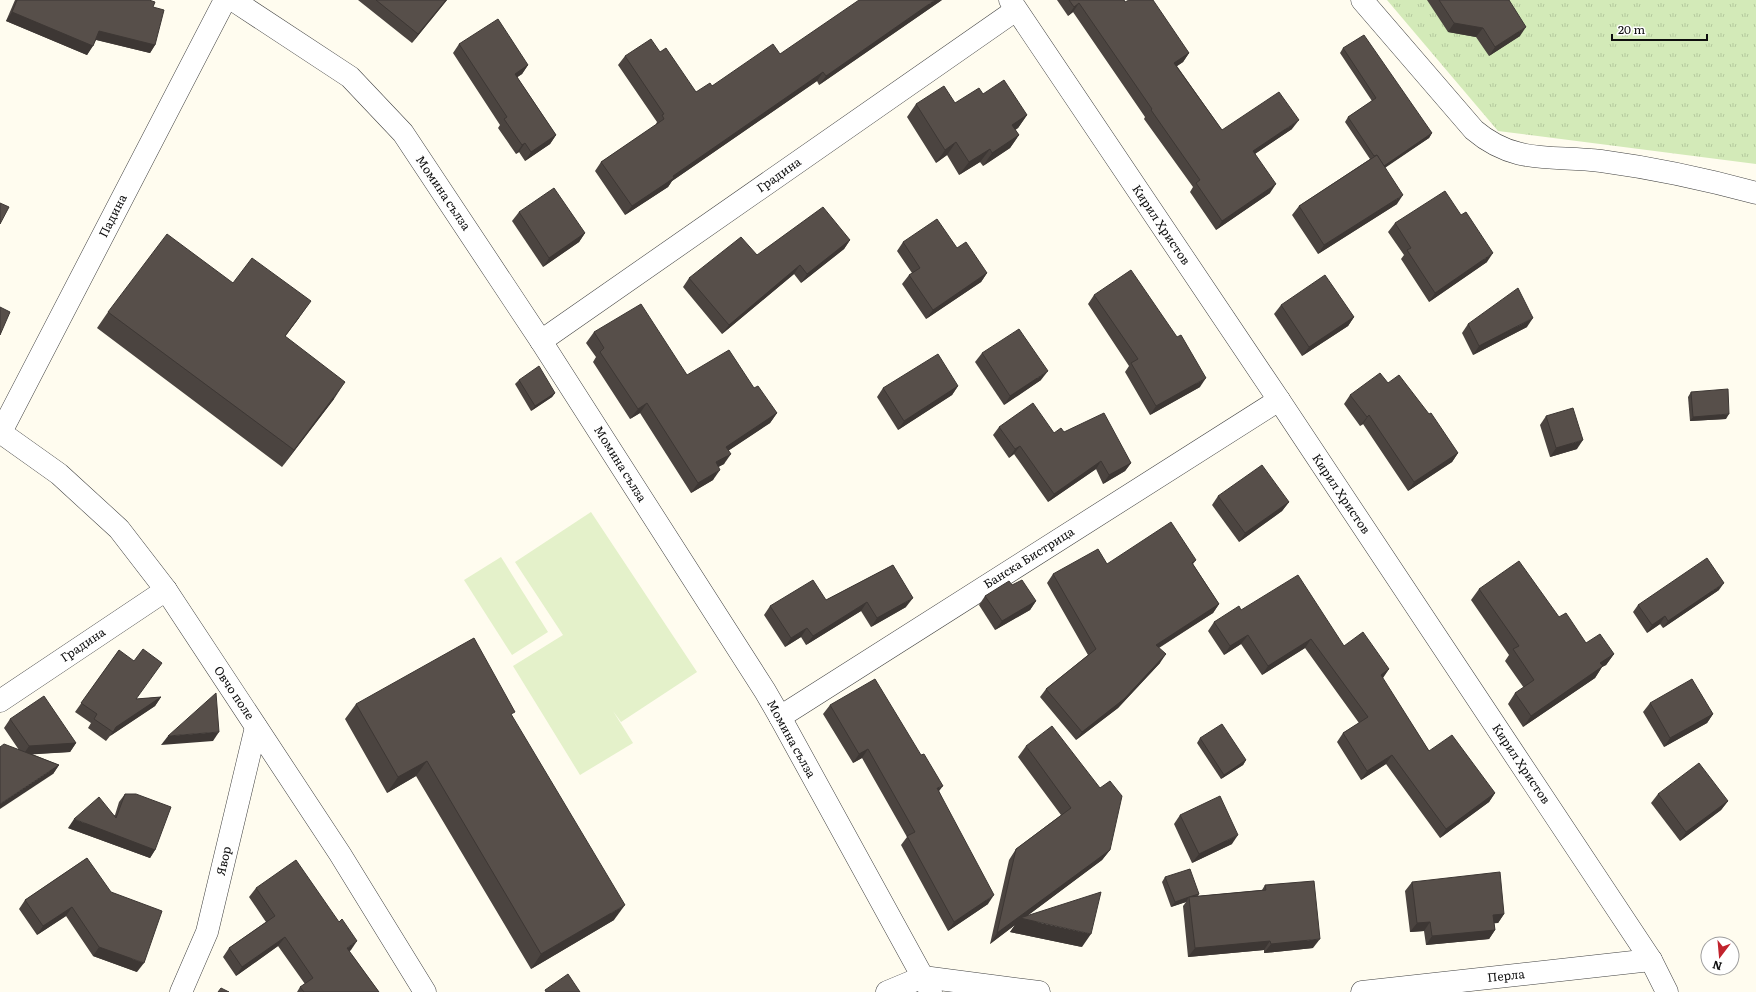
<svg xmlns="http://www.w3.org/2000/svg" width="1756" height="992" font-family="Literata,serif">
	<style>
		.grass { fill: url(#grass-tufts) }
		.pitch { fill: #e4f1ca }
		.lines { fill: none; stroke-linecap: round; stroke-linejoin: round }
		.street-casing { stroke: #414141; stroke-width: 23 }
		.street { stroke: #fff; stroke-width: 22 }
		.wall { fill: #4b4440 }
		.shaded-wall { fill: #3d3734 }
		.building { fill: #574f4a; stroke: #3d3734 }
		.labels { text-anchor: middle; stroke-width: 4; stroke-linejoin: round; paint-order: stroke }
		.street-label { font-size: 12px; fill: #0e0e0e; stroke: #fff }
	</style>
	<defs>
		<pattern id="grass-tufts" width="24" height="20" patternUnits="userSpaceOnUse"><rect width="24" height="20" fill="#d3eab8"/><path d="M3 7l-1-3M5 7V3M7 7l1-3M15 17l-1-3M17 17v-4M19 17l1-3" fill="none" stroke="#b4c89d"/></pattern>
	</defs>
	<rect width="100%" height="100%" fill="#fffcef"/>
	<polygon class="grass" points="1387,0 1756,0 1756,164 1498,131"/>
	<g class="pitch">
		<polygon points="591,512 697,672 621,722 613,711 633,743 580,775 513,666 563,635 515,562"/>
		<polygon points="501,557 548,632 512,655 464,580"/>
	</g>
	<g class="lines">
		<g class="street-casing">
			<g id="street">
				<polyline points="233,0 350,77 403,133 541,341 765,691 780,717 931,992"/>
				<polyline points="1010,0 1279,400 1651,960 1667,992"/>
				<path d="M1362,0l112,130c41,35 78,25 127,31 52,7 104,18 155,32"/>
				<polyline points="541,341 1016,10"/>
				<polyline points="0,432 59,474 119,529 166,590 340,854 425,992"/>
				<polyline points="1,432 225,0"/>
				<polyline points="0,701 166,590"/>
				<polyline points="780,717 1279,400"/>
				<polyline points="181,992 207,932 256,727"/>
				<polyline points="887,992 923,977 1039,992"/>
				<polyline points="1362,992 1651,960"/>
			</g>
		</g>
		<use href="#street" class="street"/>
	</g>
	<g class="wall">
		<polygon points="15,0 149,0 153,7 155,45 150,53 96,40 87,55 6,21"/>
		<polygon points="358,0 447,0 412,43"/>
		<polygon points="942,0 819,85 817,81 672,181 668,187 625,215 595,171 601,162 656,125 656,124 657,122 618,65 625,56 660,52 696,92 712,86 780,54"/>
		<polygon points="1057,0 1124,0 1125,2 1189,53 1183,62 1177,66 1222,130 1292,129 1255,154 1270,193 1216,230 1190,192 1193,187 1144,119 1145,117 1073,12 1068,16"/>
		<polygon points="1427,0 1509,0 1520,36 1489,56 1476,37 1448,32"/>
		<polygon points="459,44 528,65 522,74 517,77 556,135 550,144 525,161 519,152 516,154 498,128 500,125 453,53"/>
		<polygon points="1343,48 1432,133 1429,138 1385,167 1397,204 1318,254 1292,215 1299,206 1370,159 1345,122 1348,117 1372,101 1340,53"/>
		<polygon points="983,94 1027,115 1018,128 1015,130 1019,135 1010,148 983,166 980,162 959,175 947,155 936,163 907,117 916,104 955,103"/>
		<polygon points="519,212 585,233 579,242 543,267 512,221"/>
		<polygon points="1395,223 1487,262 1429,302 1401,259 1404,255 1388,232"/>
		<polygon points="850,240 844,249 801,283 794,274 722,334 683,287 689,278 757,255"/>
		<polygon points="903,242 957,248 987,273 981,282 926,319 902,284 909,275 912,273 897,251"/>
		<polygon points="233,283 299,318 285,336 334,399 282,467 97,328 108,312"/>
		<polygon points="1094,295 1200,387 1150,415 1125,372 1129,366 1088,304"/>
		<polygon points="1281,305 1354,317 1348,326 1302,356 1274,314"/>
		<polygon points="1468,324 1527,327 1473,355 1462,333"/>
		<polygon points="594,332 687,375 754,388 777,413 770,423 729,450 724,464 718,467 713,480 691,493 640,413 630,419 593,362 596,357 586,343"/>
		<polygon points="982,353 1041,380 1004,405 975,362"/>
		<polygon points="519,380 555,393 552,397 531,411 515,384"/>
		<polygon points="1388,383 1458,453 1452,462 1408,491 1363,424 1360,426 1344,404 1350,395"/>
		<polygon points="958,386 952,395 898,430 877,397 883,388"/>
		<polygon points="1691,392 1726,419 1690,421 1688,397"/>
		<polygon points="1546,416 1577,449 1550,457 1540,425"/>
		<polygon points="999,427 1054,433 1064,432 1131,463 1125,471 1103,484 1096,469 1048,502 1014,454 1009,458 993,435"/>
		<polygon points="1218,496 1289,502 1282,511 1239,542 1212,505"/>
		<polygon points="1196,560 1193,564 1219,604 1213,613 1159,648 1160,663 1118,708 1076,740 1040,697 1046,689 1088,655 1047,583 1053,574 1107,564"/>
		<polygon points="893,565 906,607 871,627 861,611 806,645 801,637 785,647 764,615 770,606 826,600"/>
		<polygon points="1012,585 1036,601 1030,610 995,630 979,605 985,596"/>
		<polygon points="1479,589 1559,617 1586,643 1614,654 1606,665 1602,667 1595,678 1523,727 1508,704 1515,693 1524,688 1505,661 1509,655 1471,600"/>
		<polygon points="1719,590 1663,628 1660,624 1647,633 1633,612 1638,605"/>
		<polygon points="1241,610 1344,646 1389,669 1382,678 1429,751 1495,793 1489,802 1440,838 1386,764 1361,780 1337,742 1343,733 1359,723 1305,648 1262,675 1241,644 1224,655 1208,631 1214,622"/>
		<polygon points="119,650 136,699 161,697 155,706 110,736 106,741 88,728 91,723 75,712"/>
		<polygon points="1650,703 1713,714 1707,723 1664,747 1643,712"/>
		<polygon points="356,704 512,716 614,920 531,969 416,776 387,793 345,719"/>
		<polygon points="830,705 939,791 988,904 948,931 901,845 907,837 862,758 853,763 823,714"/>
		<polygon points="10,719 76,743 70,752 32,754 59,765 53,774 19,750 4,728"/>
		<polygon points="1200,738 1246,760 1243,765 1221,779 1197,743"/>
		<polygon points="1026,746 1110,850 1102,860 1027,916 1082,947 1010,932 1015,925 990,944 1009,860 1016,849 1061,815 1018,757"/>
		<polygon points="125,794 155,850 150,858 68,828 115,815 119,802"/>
		<polygon points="1658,794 1728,801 1721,810 1680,841 1651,803"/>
		<polygon points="1180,815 1232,844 1192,863 1174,824"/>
		<polygon points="87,858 137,972 93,956 66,916 37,935 19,909 25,900"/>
		<polygon points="1165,877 1199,894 1198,896 1262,890 1265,885 1313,948 1264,953 1264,950 1188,957 1183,906 1186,902 1171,907 1162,882"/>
		<polygon points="1412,882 1504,914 1498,923 1494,923 1495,930 1489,939 1426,945 1424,931 1410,932 1405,891"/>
		<polygon points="256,888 351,950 349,951 379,992 297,992 300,987 305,984 278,946 236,976 223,957 229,948 266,922 249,897"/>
	</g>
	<g class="shaded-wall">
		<polygon points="446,0 447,0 412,43 418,34"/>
		<polygon points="935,0 942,0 819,85 826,76"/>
		<polygon points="1079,3 1073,12 1068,16 1074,7"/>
		<polygon points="12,12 93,46 87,55 6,21"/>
		<polygon points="1454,23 1483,28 1476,37 1448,32"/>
		<polygon points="1526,27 1520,36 1489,56 1495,47"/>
		<polygon points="99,31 155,45 150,53 93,39"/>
		<polygon points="1189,53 1183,62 1168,72 1174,63"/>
		<polygon points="528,65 522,74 509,83 515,74"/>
		<polygon points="823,72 817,81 672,181 668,187 625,215 632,206 673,176"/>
		<polygon points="1027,115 1018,128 1003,138 1012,125"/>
		<polygon points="1299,120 1292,129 1247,159 1253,151"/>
		<polygon points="1432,133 1429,138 1379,172 1382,167"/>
		<polygon points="556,135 550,144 525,161 531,152"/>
		<polygon points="1019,135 1010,148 983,166 992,153"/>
		<polygon points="956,142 947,155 936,163 945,150"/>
		<polygon points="525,143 519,152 516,154 522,145"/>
		<polygon points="990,149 980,162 959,175 969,162"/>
		<polygon points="1276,184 1270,193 1216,230 1222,221"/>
		<polygon points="1403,195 1397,204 1318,254 1324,245"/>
		<polygon points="585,233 579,242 543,267 549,258"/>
		<polygon points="850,240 844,249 801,283 807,274"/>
		<polygon points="1493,253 1487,262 1429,302 1435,293"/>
		<polygon points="800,265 794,274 722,334 729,325"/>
		<polygon points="987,273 981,282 926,319 933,310"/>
		<polygon points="311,301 299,318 273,353 285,336"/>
		<polygon points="1354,317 1348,326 1302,356 1309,347"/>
		<polygon points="1533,318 1527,327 1473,355 1479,346"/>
		<polygon points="1048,371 1041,380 1004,405 1010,396"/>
		<polygon points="1206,378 1200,387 1150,415 1156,406"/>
		<polygon points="345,382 334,399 282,467 294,450"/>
		<polygon points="958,386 952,395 898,430 904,421"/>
		<polygon points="555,393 552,397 531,411 535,406"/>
		<polygon points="647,403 640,413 630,419 638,409"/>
		<polygon points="777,413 770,423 719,457 726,447"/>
		<polygon points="1729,414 1726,419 1690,421 1693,417"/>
		<polygon points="1369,415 1363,424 1360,426 1367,417"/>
		<polygon points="1583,440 1577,449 1550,457 1556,448"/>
		<polygon points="1020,446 1014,454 1009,458 1015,449"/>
		<polygon points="1458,453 1452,462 1408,491 1414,482"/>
		<polygon points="731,454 724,464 709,472 716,462"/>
		<polygon points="1101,461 1096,469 1048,502 1054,494"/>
		<polygon points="1131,463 1125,471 1103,484 1109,475"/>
		<polygon points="720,470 713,480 691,493 698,483"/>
		<polygon points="1289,502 1282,511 1239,542 1245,533"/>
		<polygon points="1724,583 1719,590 1663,628 1668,621"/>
		<polygon points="913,598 906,607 871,627 877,618"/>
		<polygon points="1036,601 1030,610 995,630 1002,621"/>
		<polygon points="867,602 861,611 806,645 813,636"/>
		<polygon points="1219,604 1213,613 1150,653 1156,645"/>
		<polygon points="1665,616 1660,624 1647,633 1652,625"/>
		<polygon points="807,628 801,637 785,647 791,638"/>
		<polygon points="1248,635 1241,644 1224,655 1230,646"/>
		<polygon points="1311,639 1305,648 1262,675 1268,666"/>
		<polygon points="1166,654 1160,663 1118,708 1076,740 1082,732"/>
		<polygon points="1614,654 1606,665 1602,667 1595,678 1523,727 1531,716 1600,663"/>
		<polygon points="1389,669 1383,678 1374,684 1381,675"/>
		<polygon points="161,697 155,706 110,736 116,727"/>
		<polygon points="1713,714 1707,723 1664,747 1670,738"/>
		<polygon points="219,732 213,741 161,745 168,736"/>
		<polygon points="76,743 70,752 23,755 29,746"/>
		<polygon points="868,749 862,758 853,763 859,754"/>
		<polygon points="1392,755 1386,764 1361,780 1367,771"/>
		<polygon points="1246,760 1243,765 1221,779 1224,775"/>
		<polygon points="427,761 416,776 387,793 398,777"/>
		<polygon points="59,765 53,774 0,809 0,804"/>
		<polygon points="943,786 936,795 937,788"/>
		<polygon points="1495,793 1489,802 1440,838 1446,829"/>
		<polygon points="1728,801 1721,810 1680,841 1686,832"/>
		<polygon points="74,819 155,850 150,858 68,828"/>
		<polygon points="1238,835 1232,844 1192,863 1199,854"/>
		<polygon points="1110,850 1102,860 1023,919 1091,934 1082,947 1010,932 1015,925 990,944 997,933"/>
		<polygon points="994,895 988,904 948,931 954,922"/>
		<polygon points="1189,897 1186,902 1171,907 1175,902"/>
		<polygon points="625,905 614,920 531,969 541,954"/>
		<polygon points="72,907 66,916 37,935 43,926"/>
		<polygon points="1504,914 1498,923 1487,924 1493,915"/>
		<polygon points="1430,922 1424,931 1410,932 1417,923"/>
		<polygon points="1495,930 1489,939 1426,945 1432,936"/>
		<polygon points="285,937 278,946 236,976 242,967"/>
		<polygon points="1320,939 1313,948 1264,953 1271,944"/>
		<polygon points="357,941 351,950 341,957 347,948"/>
		<polygon points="1270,941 1264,950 1188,957 1195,948"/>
		<polygon points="99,947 144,963 137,972 93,956"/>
	</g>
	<g class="building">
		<polygon points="17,0 149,0 155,2 153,7 164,10 155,45 99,31 93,46 12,12"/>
		<polygon points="376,0 446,0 418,34"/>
		<polygon points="859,0 935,0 826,76 823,72 673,176 674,178 632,206 601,162 664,119 662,115 664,114 625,56 651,39 660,52 666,48 696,92 710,83 712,86 773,44 780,54"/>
		<polygon points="1069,0 1124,0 1125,2 1129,0 1153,0 1189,53 1174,63 1222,130 1279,92 1299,120 1253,151 1276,184 1222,221 1196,183 1200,180 1151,110 1152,109 1079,3 1074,7"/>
		<polygon points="1439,0 1509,0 1526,27 1495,47 1483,28 1454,23"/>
		<polygon points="498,19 528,65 515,74 556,135 531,152 525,143 522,145 504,119 507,117 459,44"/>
		<polygon points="1364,35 1432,133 1384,166 1377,155 1374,156 1348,117 1376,98 1343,48"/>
		<polygon points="1004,80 1027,115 1012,125 1019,135 992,153 990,149 969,162 956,142 945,150 916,104 944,86 955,103 979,88 983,94"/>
		<polygon points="1377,155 1403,195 1324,245 1299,206"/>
		<polygon points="554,188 585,233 549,258 519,212"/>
		<polygon points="1445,191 1461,215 1466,212 1493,253 1435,293 1407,250 1411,248 1395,223"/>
		<polygon points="0,203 9,207 0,224"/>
		<polygon points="823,207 850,240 807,274 800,265 729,325 689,278 741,237 757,255"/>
		<polygon points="937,219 957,248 966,242 987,273 933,310 909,275 920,268 903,242"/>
		<polygon points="167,234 233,283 252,258 311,301 285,336 345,382 294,450 108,312"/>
		<polygon points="1131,270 1177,337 1181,335 1206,378 1156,406 1131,363 1138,359 1094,295"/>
		<polygon points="1325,275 1354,317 1309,347 1281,305"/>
		<polygon points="1518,288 1533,318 1479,346 1468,324"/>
		<polygon points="641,304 687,375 729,350 754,388 758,386 777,413 726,447 731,454 716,462 720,470 698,483 647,403 638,409 600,352 604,348 594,332"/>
		<polygon points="0,307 10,312 0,335"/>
		<polygon points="1019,329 1048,371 1010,396 982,353"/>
		<polygon points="938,354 958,386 904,421 883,388"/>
		<polygon points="539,366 555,393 535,406 519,380"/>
		<polygon points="1380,373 1388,383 1399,375 1429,414 1431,413 1458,453 1414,482 1369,415 1367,417 1350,395"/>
		<polygon points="1728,389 1729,414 1693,417 1691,392"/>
		<polygon points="1033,403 1054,433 1061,428 1064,432 1104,413 1131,463 1109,475 1101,461 1054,494 1020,446 1015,449 999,427"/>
		<polygon points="1573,408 1583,440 1556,448 1546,416"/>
		<polygon points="1262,465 1289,502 1245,533 1218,496"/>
		<polygon points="1171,522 1196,560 1192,563 1219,604 1156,645 1166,654 1124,699 1082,732 1046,689 1096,649 1053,574 1098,549 1107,564"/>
		<polygon points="1707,558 1724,583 1668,621 1665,616 1652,625 1638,605"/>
		<polygon points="1519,561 1559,617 1566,613 1586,643 1600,634 1614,654 1600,663 1603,666 1531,716 1515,693 1534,680 1513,649 1519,646 1479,589"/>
		<polygon points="893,565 913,598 877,618 867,602 813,636 807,628 791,638 770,606 813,580 826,600"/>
		<polygon points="1298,575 1344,646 1363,632 1389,669 1381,675 1429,751 1452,735 1495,793 1446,829 1392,755 1367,771 1343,733 1368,717 1311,639 1268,666 1248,635 1230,646 1214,622 1239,606 1241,610"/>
		<polygon points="1022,580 1036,601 1002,621 985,596 1009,581 1012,585"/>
		<polygon points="474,638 515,712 511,714 625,905 541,954 427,761 398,777 356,704"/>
		<polygon points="143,649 162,663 136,699 161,697 116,727 113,732 94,719 97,714 81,703 119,650 134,661"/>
		<polygon points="875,679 921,755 924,754 943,786 937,788 994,895 954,922 907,836 915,832 868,749 859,754 830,705"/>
		<polygon points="1692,679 1713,714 1670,738 1650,703"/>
		<polygon points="216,693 219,732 168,736"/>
		<polygon points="44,696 76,743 29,746 10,719"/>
		<polygon points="1222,724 1246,760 1224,775 1200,738"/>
		<polygon points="1052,726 1100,788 1110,781 1122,796 1110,850 997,933 1016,849 1071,808 1026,746"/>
		<polygon points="4,744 59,765 0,804 0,747"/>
		<polygon points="1699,763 1728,801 1686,832 1658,794"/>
		<polygon points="125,794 136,794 171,807 155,850 74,819 99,797 116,818"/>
		<polygon points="1220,796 1238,835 1199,854 1180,815"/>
		<polygon points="87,858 111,892 162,911 144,963 99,947 72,907 43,926 25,900"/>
		<polygon points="296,860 339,922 342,919 357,941 347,948 379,992 304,992 300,987 313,978 285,937 242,967 229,948 275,916 256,888"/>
		<polygon points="1190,869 1199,894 1189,897 1175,902 1165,877"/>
		<polygon points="1500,872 1504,914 1493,915 1495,930 1432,936 1430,922 1417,923 1412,882"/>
		<polygon points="1314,881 1320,939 1271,944 1270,941 1195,948 1189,897 1266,890 1265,885"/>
		<polygon points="1101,892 1091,934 1020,918"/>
		<polygon points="568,974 580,992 546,992 545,990"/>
		<polygon points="221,988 229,992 218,992"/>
	</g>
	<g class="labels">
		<g class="street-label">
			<text transform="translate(779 175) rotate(-35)" y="4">Градина</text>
			<text transform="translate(443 193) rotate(56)" y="4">Момина сълза</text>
			<text transform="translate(113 216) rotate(-63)" y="4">Падина</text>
			<text transform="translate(1161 225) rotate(56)" y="4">Кирил Христов</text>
			<text transform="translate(620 464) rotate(58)" y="4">Момина сълза</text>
			<text transform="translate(1341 494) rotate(56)" y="4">Кирил Христов</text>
			<text transform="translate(1029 558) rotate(-32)" y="4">Банска Бистрица</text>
			<text transform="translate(83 645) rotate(-34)" y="4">Градина</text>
			<text transform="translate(234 693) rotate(56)" y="4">Овчо поле</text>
			<text transform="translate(791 739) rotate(61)" y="4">Момина сълза</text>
			<text transform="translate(1521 764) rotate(56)" y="4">Кирил Христов</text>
			<text transform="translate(224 861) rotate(-77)" y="4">Явор</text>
			<text transform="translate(1506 976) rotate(-6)" y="4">Перла</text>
		</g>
	</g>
	<g transform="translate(1720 956) rotate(196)"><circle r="19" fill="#ffffff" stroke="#9f9f9f"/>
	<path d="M0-3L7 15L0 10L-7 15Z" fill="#c1232d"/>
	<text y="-6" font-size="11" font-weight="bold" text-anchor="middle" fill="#0e0e0e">N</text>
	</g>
	<path d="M1612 34v6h95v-6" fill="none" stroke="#0e0e0e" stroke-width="2"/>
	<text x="1618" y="34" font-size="12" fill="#0e0e0e" stroke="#ffffff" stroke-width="3" paint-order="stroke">20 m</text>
</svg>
